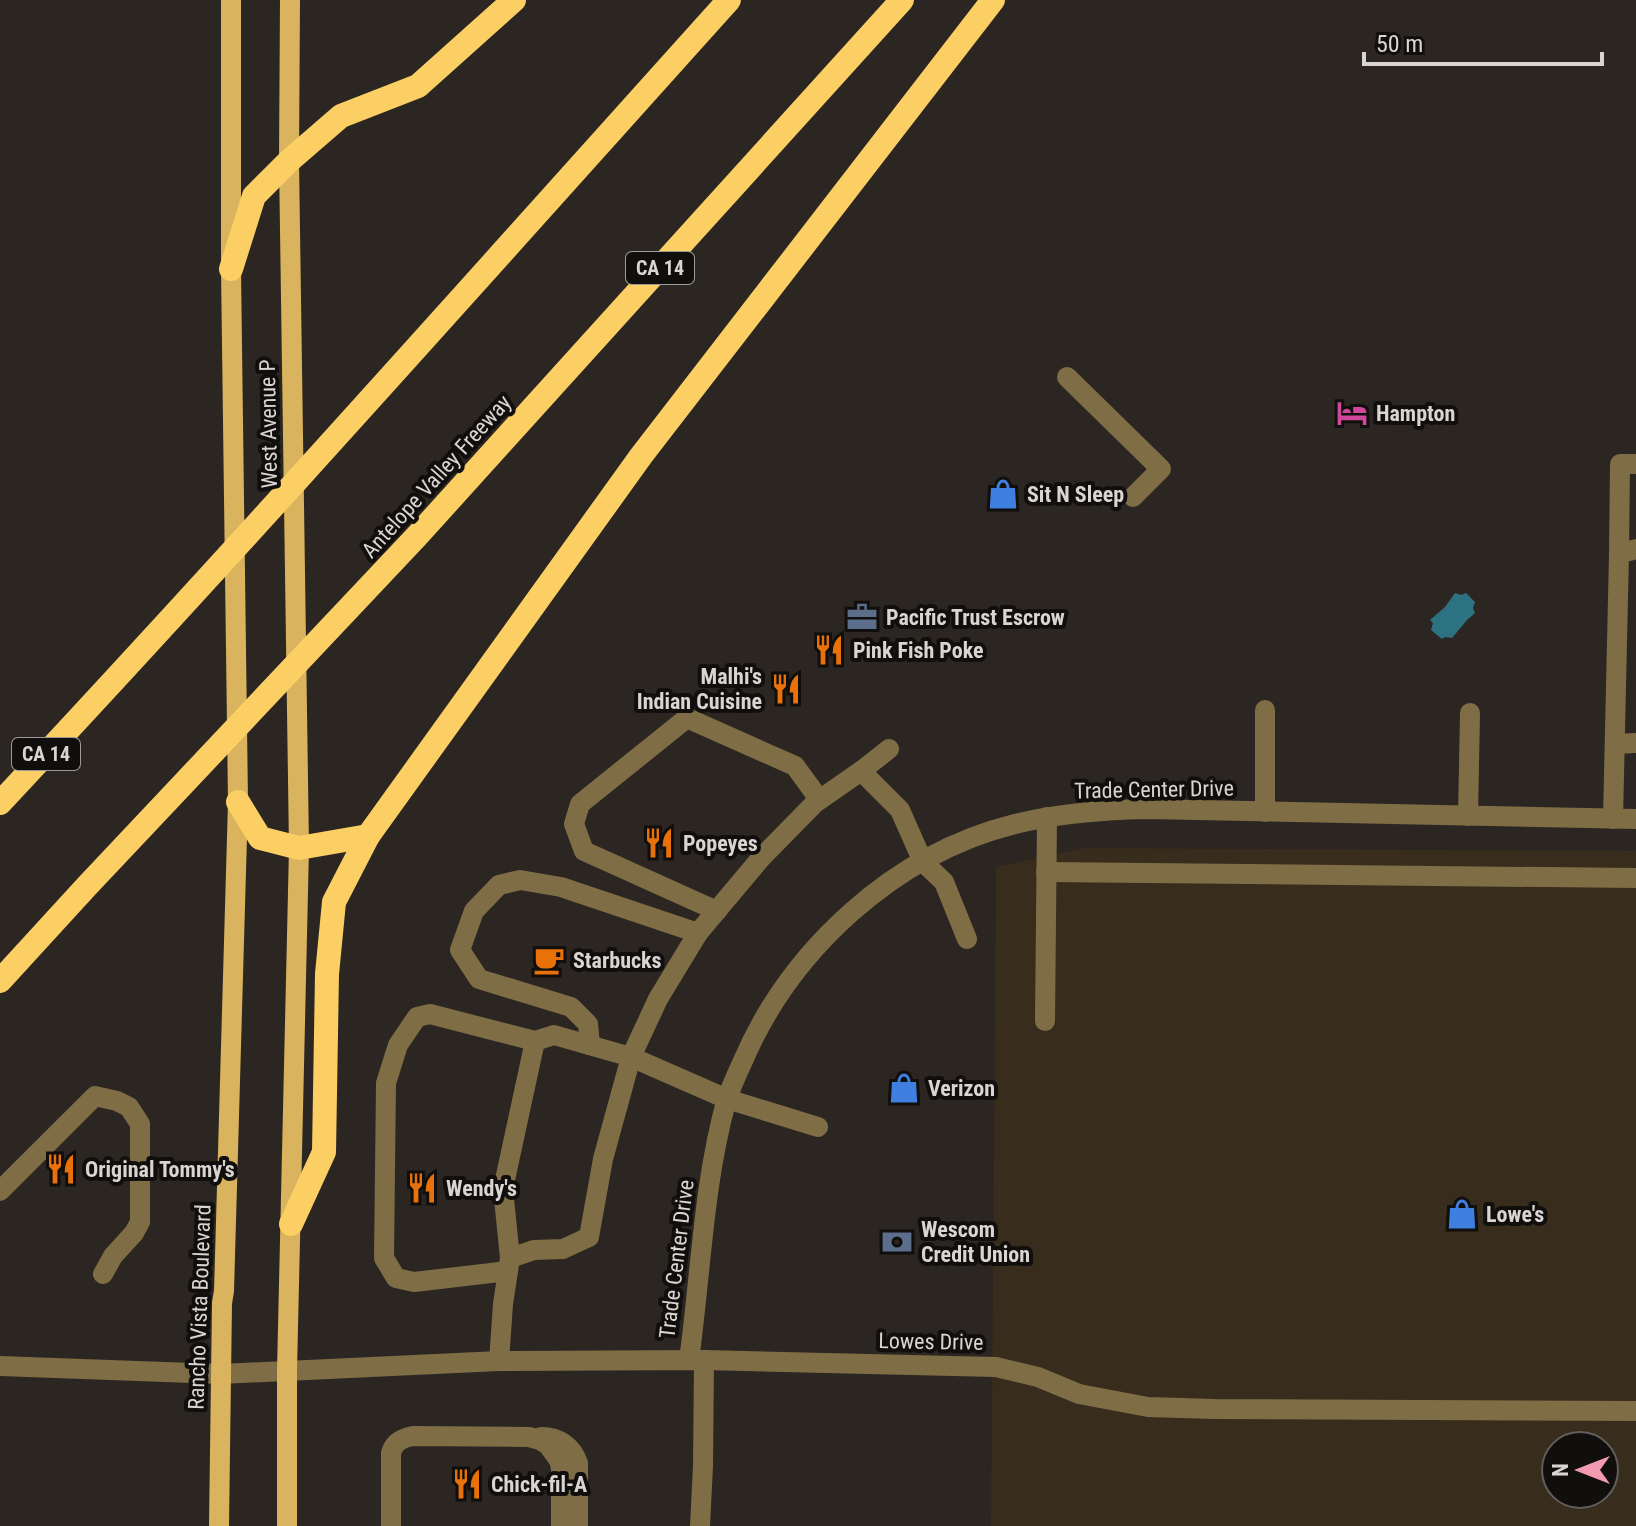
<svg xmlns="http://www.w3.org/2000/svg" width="1636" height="1526" font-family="'Roboto Condensed',sans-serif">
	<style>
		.commercial { fill: #382c1d; fill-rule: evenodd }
		.water { fill: #2d7283 }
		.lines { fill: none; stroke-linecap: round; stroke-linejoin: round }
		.minor { stroke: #7f6d46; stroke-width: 20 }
		.major { stroke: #d9b35d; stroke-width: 20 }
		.highway { stroke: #fccf65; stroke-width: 24 }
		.labels { text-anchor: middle; stroke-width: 8; stroke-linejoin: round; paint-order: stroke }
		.shield { fill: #110f0d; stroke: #9d9a97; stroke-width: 2 }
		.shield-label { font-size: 20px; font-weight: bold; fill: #d9d5d2 }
		.poi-label { font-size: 22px; font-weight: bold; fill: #d9d5d2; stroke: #110f0d; text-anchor: start }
		.street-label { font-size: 22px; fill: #d9d5d2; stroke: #110f0d }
	</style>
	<rect width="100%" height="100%" fill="#2b2621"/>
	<path class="commercial" d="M1084,848l552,3v675h-645l5,-659zM1556,1446h48v48h-48z"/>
	<polygon class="water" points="1455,593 1461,595 1466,593 1475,602 1473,608 1475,613 1467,620 1452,638 1445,637 1442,639 1431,630 1433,623 1430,620 1445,607"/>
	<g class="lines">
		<g class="minor">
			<polyline points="1067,377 1161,469 1133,497"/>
			<polyline points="1619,554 1620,464 1636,464"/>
			<polyline points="1615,744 1636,743"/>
			<polyline points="861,771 889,749"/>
			<polyline points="1265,812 1265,710"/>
			<polyline points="1468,816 1470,713"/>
			<polyline points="1613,819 1619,554 1636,549"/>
			<polyline points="1046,872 1636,878"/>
			<polyline points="717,911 584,851 574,824 580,804 687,718 795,766 819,799"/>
			<polyline points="1045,1021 1047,817"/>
			<polyline points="590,1045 588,1024 571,1007 479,979 460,950 474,911 499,885 520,880 561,887 698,933"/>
			<polyline points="0,1191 95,1096 117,1101 129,1107 140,1124 140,1222 134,1233 113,1256 103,1274"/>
			<polyline points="510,1258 503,1189 535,1041 554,1035 631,1057 727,1099 818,1127"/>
			<polyline points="508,1271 414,1282 396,1278 384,1258 386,1083 398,1045 417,1017 430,1014 535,1041"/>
			<path d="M689,1360c12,-86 14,-174 37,-258 4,-13 10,-26 16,-39 48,-113 152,-209 273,-239 44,-11 88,-14 132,-15l489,10"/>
			<polyline points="499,1361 503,1304 510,1258 534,1250 563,1249 589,1237 603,1159 631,1057 658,999 698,933 761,858 815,803 861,771 900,810 923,862 944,882 967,939"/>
			<polyline points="0,1366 220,1374 499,1361 704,1360 996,1367 1038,1377 1079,1394 1148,1407 1215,1409 1636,1411"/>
			<path d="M541,1437c18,0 31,9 37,26v63"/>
			<path d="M391,1526v-73c3,-11 11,-15 22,-17l116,1 11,3 8,5 11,15 2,8v58"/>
			<polyline points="700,1526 703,1466 704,1360"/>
		</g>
		<g class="major">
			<polyline points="219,1526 222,1303 224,1291 238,802 231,269 231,0"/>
			<polyline points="287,1526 287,1371 299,848 289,161 290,0"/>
		</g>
		<g class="highway">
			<polyline points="231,269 254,196 289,161 341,116 418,86 514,0"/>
			<polyline points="238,802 260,838 299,848 368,836"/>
			<path d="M0,803c247,-264 487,-534 729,-803"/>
			<polyline points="0,981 86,887 417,536 902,0"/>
			<polyline points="291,1224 324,1152 327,974 334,902 368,836 641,456 993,0"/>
		</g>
	</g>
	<defs>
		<g id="hotel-bare" transform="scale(2.4)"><path d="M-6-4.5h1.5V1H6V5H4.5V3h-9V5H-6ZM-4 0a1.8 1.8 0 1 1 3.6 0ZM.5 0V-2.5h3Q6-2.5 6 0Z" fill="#d1479c" stroke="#110f0d" stroke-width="2.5" paint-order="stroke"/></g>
		<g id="shop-bare" transform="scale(2.4)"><path d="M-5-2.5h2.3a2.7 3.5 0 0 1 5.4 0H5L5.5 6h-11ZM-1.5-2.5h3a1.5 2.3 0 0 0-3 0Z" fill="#3f7fe0" stroke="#110f0d" stroke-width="2.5" paint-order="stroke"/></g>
		<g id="office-bare" transform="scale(2.4)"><path d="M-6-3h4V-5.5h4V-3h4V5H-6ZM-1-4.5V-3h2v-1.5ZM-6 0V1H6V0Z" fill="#5c6f8a" stroke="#110f0d" stroke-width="2.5" paint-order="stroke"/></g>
		<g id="restaurant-bare" transform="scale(2.4)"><path d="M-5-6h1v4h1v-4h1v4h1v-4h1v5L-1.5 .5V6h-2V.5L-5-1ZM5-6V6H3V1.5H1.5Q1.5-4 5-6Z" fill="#e8710a" stroke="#110f0d" stroke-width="2.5" paint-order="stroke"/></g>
		<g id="cafe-bare" transform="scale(2.4)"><path d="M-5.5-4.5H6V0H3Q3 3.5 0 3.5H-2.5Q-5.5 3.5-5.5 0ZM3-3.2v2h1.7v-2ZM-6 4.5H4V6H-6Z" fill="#e8710a" stroke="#110f0d" stroke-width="2.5" paint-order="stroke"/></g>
		<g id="bank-bare" transform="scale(2.4)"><path d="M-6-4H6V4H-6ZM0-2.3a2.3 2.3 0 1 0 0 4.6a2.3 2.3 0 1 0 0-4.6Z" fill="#5c6f8a" stroke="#110f0d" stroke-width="2.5" paint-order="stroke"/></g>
	</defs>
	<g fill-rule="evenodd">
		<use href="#hotel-bare" x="1352" y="413"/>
		<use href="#shop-bare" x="1003" y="494"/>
		<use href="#office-bare" x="862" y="617"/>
		<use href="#restaurant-bare" x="829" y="650"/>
		<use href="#restaurant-bare" x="786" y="689"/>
		<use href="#restaurant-bare" x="659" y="843"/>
		<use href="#cafe-bare" x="549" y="960"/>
		<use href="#shop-bare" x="904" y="1088"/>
		<use href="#restaurant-bare" x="61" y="1169"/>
		<use href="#restaurant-bare" x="422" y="1188"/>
		<use href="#shop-bare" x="1462" y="1214"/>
		<use href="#bank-bare" x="897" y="1242"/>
		<use href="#restaurant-bare" x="467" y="1484"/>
	</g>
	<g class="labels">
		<g class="shield">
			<rect x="626" y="252" width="68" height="32" rx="6"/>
			<rect x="12" y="738" width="68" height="32" rx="6"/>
		</g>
		<g class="shield-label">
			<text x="660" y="275">CA 14</text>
			<text x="46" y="761">CA 14</text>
		</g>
		<g class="poi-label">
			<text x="1376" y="421">Hampton</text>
			<text x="1027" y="502">Sit N Sleep</text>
			<text x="886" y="625">Pacific Trust Escrow</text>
			<text x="853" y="658">Pink Fish Poke</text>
			<text x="762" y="684" text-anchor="end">Malhi's<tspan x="762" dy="25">Indian Cuisine</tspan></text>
			<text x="683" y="851">Popeyes</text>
			<text x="573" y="968">Starbucks</text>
			<text x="928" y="1096">Verizon</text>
			<text x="85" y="1177">Original Tommy's</text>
			<text x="446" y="1196">Wendy's</text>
			<text x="1486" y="1222">Lowe's</text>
			<text x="921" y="1237">Wescom<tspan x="921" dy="25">Credit Union</tspan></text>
			<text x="491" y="1492">Chick-fil-A</text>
		</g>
		<g class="street-label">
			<text transform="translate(268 424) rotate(-91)" y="8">West Avenue P</text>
			<text transform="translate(436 476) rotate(-48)" y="8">Antelope Valley Freeway</text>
			<text transform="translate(1154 789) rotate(-1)" y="8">Trade Center Drive</text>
			<text transform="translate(676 1259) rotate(-83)" y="8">Trade Center Drive</text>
			<text transform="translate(199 1307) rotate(-88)" y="8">Rancho Vista Boulevard</text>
			<text transform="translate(931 1341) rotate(1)" y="8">Lowes Drive</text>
		</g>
	</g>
	<g transform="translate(1580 1470) rotate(270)"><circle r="38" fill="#110f0d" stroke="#615e5c" stroke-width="2"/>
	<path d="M0-6L14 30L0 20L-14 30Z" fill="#f29aaf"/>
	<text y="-12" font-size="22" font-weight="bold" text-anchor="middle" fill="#d9d5d2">N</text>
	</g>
	<path d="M1364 52v12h238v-12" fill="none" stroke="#d9d5d2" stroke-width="4"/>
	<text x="1376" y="52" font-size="24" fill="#d9d5d2" stroke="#110f0d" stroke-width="6" paint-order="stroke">50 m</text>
</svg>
